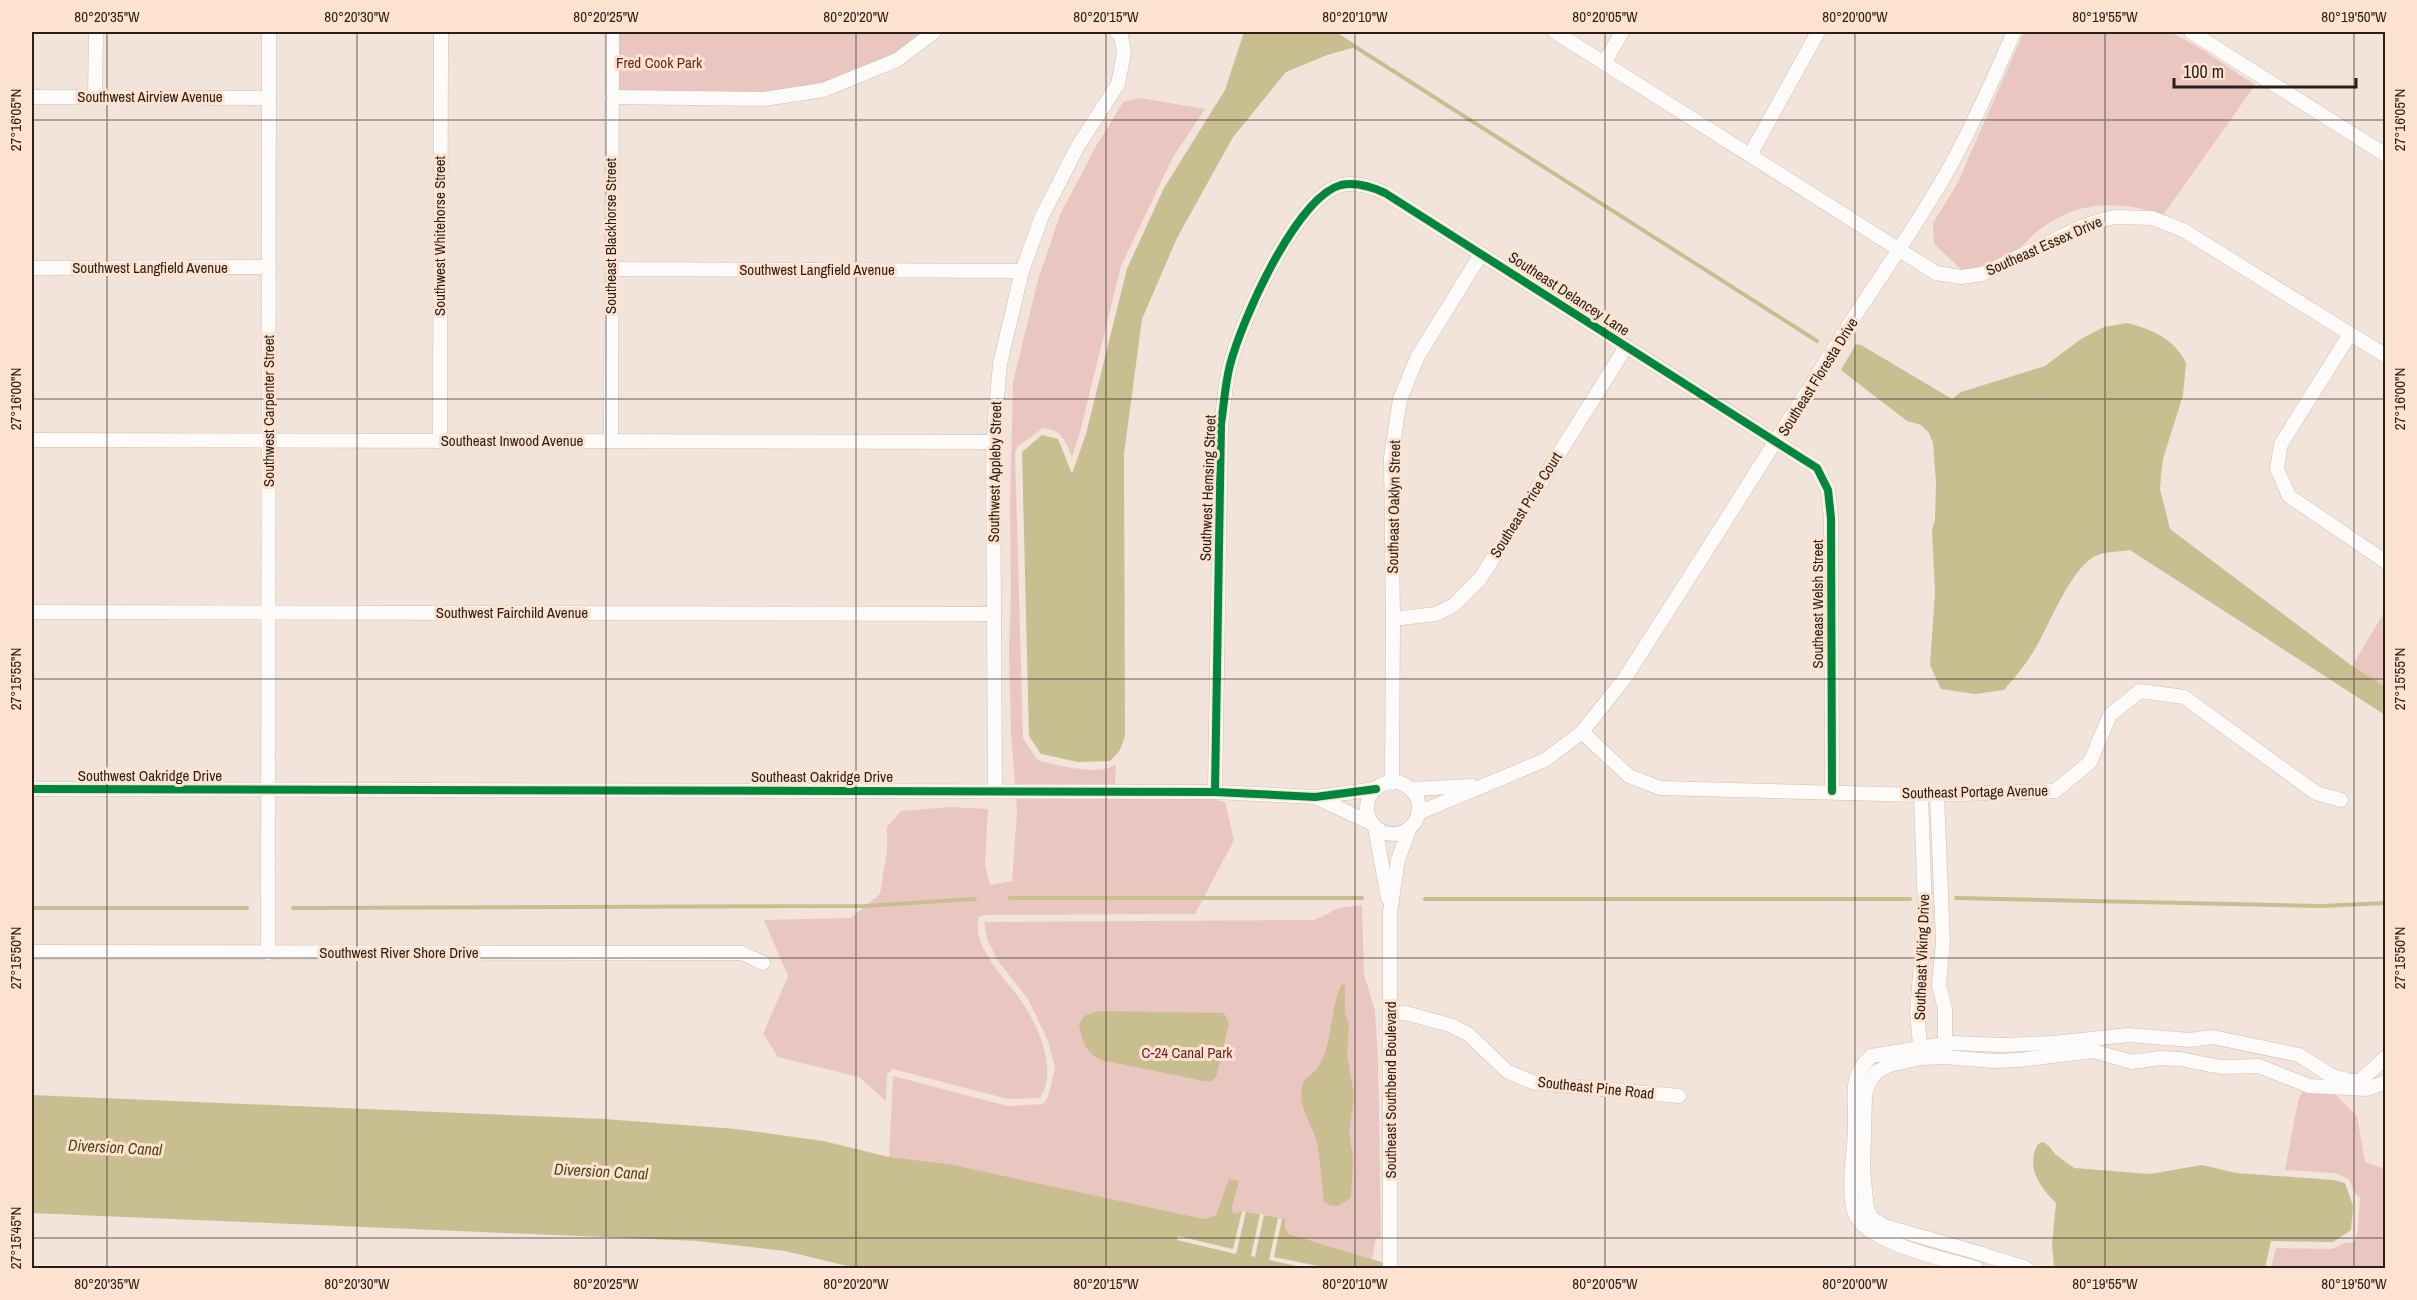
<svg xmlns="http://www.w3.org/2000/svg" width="2417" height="1300" font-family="'Archivo Narrow',sans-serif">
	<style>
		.green { fill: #eac6c1 }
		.water { fill: #c8be90 }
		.pier { fill: #f2e4da }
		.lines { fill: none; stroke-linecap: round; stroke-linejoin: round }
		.stream { stroke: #c8be90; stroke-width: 4 }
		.minor-casing { stroke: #cac0b7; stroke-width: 15 }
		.minor { stroke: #fdfbf9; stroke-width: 14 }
		.cycleway-casing { stroke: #fde3cf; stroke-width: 11 }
		.cycleway { stroke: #00873e; stroke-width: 8 }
		.ticks { fill: none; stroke: #291f18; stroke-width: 1.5; stroke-opacity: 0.45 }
		.labels { text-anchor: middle; stroke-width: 6; stroke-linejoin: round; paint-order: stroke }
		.park-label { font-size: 15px; fill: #712328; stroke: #fde3cf }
		.street-label { font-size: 15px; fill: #291f18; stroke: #fde3cf }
		.water-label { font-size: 16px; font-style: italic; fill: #4d4617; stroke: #fde3cf }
		.neatline { fill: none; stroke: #291f18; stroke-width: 2 }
		.ticks-label { font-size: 15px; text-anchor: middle; fill: #291f18 }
	</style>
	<rect width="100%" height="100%" fill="#f2e4da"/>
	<g class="green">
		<polygon points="616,32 927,32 899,54 833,82 764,95 616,94"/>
		<path d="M2024,32h147l32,18 52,35 -91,129c-49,-13 -87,-15 -130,20 -4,4 -8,9 -13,13 -15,13 -40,20 -59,23l-28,-26 -1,-21 24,-39z"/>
		<path d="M1140,98l65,11 -32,48 -52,109 -41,166 -8,25c-7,-17 -10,-27 -29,-29l-25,18 -3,6 8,286 13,20 4,3c17,4 62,16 76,3l-1,20h-100l-4,-50 -2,-85 2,-54 -1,-90 3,-123 25,-102 22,-65 35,-67 28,-46z"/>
		<polygon points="2385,611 2385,701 2352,666"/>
		<path d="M1016,798l195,1 14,3 9,38 -39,74 -211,1 -5,2c-9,29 29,64 43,85 17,25 36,69 18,96l-32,1 -115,-30 -6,5 -1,27 -27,-24 -81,-20 -15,-23 25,-58 -24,-56 87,-2 29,-24 7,-43v-24l14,-16 49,-4 38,2 -3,56 5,20 22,-4 5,-69z"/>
		<polygon points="1362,905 1364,974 1375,1011 1378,1057 1381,1238 1376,1238 1372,1259 1289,1234 1285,1229 1285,1219 1242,1211 1233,1214 1232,1207 1239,1181 1230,1179 1216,1215 1204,1219 949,1164 889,1157 893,1076 1007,1106 1043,1104 1048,1097 1055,1068 1048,1041 1028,999 998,961 987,939 984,922 1315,920 1339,908"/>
		<polygon points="2302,1092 2335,1094 2357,1116 2365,1162 2385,1169 2385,1268 2271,1268 2276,1248 2332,1249 2345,1243 2354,1242 2358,1231 2360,1197 2356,1195 2349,1179 2334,1173 2285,1170 2298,1101"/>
	</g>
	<g class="water">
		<polygon points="1244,32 1332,32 1356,47 1327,55 1286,72 1233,137 1177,238 1142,319 1124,454 1125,736 1120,750 1110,761 1078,762 1041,754 1029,736 1022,452 1042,435 1058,439 1072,474 1086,434 1127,269 1164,188 1225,90"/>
		<path d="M2127,323c24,6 48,16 59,40l-3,32 -20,64 -2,16 -1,14 10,40 182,137 33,21v28l-255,-165c-10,2 -22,1 -32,5 -26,9 -49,71 -63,94 -9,15 -20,28 -31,41l-29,4 -34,-5 -11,-24 5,-72 -3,-62 3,-12 1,-37 -3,-39 -4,-10 -8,-8 -14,-4 -66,-51 15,-26 5,1 91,54 9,-7 84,-26 36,-27 23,-12z"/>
		<path d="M1342,984l3,2v27l4,12 -2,29 7,42 -5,37 4,25 -2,39c-10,8 -16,13 -27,5 -2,-16 -4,-52 -9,-66 -6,-17 -22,-40 -9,-58 29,-15 21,-66 36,-94z"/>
		<path d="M1099,1011l125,2 5,11 -13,53 -4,4h-8l-103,-21c-16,-8 -18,-18 -22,-35l5,-9z"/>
		<polygon points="32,1095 604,1119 736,1129 823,1141 889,1157 949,1164 1204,1219 1216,1215 1229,1179 1239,1181 1232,1207 1233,1214 1242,1211 1285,1219 1285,1229 1289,1234 1401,1268 856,1268 785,1251 697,1241 32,1213"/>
		<path d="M2043,1142l6,4 6,8 19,14 76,6 52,-9 34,8 97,7 12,3 8,23 -2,24 -18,12 -62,-1 -6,27h-208l-3,-3 -2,-20 4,-42c-16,-16 -31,-36 -18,-59z"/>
	</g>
	<g class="pier">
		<polygon points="1242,1211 1246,1212 1236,1254 1177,1240 1178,1236 1233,1249"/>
		<polygon points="1260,1214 1264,1215 1255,1257 1251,1256"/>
		<polygon points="1278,1218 1282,1219 1274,1257 1328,1268 1306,1268 1269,1260"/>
	</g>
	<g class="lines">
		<g class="stream">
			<polyline points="1332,32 1817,341"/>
			<polyline points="1010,898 1362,898"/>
			<polyline points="1956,898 2322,906 2386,903"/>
			<polyline points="1425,899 1910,899"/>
			<polyline points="32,908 247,908"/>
			<polyline points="293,908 864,906 975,899"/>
		</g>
		<g class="minor-casing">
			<g id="minor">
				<polyline points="1555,32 1936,273 1961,277 1983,274 2085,225 2114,217 2152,218 2183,230 2386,356"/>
				<polyline points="2191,32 2386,155"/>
				<polyline points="1604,63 1622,32"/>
				<polyline points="32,97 269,98"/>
				<polyline points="95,97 96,32"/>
				<polyline points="611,97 764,99 823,90 897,60 934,32"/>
				<polyline points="1750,155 1818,32"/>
				<polyline points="32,268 269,267"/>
				<polyline points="611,269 1022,271"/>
				<polyline points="2350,334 2281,444 2277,469 2289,496 2386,562"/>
				<polyline points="32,440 993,442"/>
				<polyline points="440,441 441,32"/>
				<polyline points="611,441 612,32"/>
				<polyline points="32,612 993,614"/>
				<polyline points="1393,619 1436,614 1454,605 1480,579 1626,347"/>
				<polyline points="1582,732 1629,776 1660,788 1921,795 2055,791 2090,762 2110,715 2140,691 2184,697 2316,793 2341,800"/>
				<circle cx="1393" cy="808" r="26"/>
				<polyline points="1392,783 1393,619 1391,457 1400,399 1418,356 1481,254"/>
				<polyline points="32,789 1215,792 1315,797 1376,789"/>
				<polyline points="1410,789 1472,786"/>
				<polyline points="995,791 993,442 1000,364 1022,271 1042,216 1078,146 1118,84 1124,53 1121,36 1117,32"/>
				<path d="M1215,792l6,-368c3,-19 4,-40 9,-59 11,-43 66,-168 111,-180 15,-3 31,2 44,8l432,275 11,22 3,28 1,273"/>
				<polyline points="1937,795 1943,941 1939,985 1945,1009 1945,1052"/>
				<polyline points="1317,798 1371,823"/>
				<path d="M1418,813l127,-53 37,-28 43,-54c71,-110 140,-220 210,-331 38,-61 82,-120 117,-184 23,-43 43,-87 62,-131"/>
				<polyline points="1375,827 1388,898"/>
				<polyline points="32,952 742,953 763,963"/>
				<polyline points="268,953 269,32"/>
				<polyline points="1391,1013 1405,1013 1450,1025 1468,1034 1508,1072 1535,1083 1679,1096"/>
				<polyline points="1921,1056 1917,1012 1925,912 1921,795"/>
				<polyline points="1390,1268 1390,912 1398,860 1410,827"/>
				<path d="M1976,1268c-30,-9 -113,-25 -122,-57 -7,-28 1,-58 1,-87 1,-29 -7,-45 16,-68l80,-13 52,2 50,-2 76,-8 61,5 22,-3 87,18 31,20 20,6h10l26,-24"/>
				<polyline points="2026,1268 1972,1251 1884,1226 1872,1218 1867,1209 1863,1170 1865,1095 1870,1081 1876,1072 1890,1065 1921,1058 1945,1057 1993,1061 2019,1060 2093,1051 2132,1062 2160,1058 2180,1059 2221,1067 2259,1066 2309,1086 2367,1089 2386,1082"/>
			</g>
		</g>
		<use href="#minor" class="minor"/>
		<g class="cycleway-casing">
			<g id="cycleway">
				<polyline points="32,789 1215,792 1315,797 1376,789"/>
				<path d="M1215,792l6,-368c3,-19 4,-40 9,-59 11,-43 66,-168 111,-180 15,-3 31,2 44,8l432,275 11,22 3,28 1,273"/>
			</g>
		</g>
		<use href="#cycleway" class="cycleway"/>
	</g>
	<path class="ticks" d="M107,32v1236M357,32v1236M606,32v1236M856,32v1236M1106,32v1236M1355,32v1236M1605,32v1236M1855,32v1236M2105,32v1236M2354,32v1236M32,120h2354M32,399h2354M32,679h2354M32,958h2354M32,1238h2354"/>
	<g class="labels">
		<g class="park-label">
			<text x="659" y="68">Fred Cook Park</text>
			<text x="1187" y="1058">C-24 Canal Park</text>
		</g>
		<g class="street-label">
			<text x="150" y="102">Southwest Airview Avenue</text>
			<text transform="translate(440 236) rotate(-90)" y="5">Southwest Whitehorse Street</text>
			<text transform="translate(611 236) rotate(-90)" y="5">Southeast Blackhorse Street</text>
			<text transform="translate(2044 246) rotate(-24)" y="5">Southeast Essex Drive</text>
			<text x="150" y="273">Southwest Langfield Avenue</text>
			<text x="817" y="275">Southwest Langfield Avenue</text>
			<text transform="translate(1569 294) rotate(33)" y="5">Southeast Delancey Lane</text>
			<text transform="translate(1818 377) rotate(-58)" y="5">Southeast Floresta Drive</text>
			<text transform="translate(269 411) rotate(-90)" y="5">Southwest Carpenter Street</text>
			<text x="512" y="446">Southeast Inwood Avenue</text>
			<text transform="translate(995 472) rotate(-89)" y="5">Southwest Appleby Street</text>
			<text transform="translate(1208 488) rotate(-88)" y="5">Southwest Hemsing Street</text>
			<text transform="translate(1526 505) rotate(-58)" y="5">Southeast Price Court</text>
			<text transform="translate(1394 507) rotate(-89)" y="5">Southeast Oaklyn Street</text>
			<text transform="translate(1818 604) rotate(-90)" y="5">Southeast Welsh Street</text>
			<text x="512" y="618">Southwest Fairchild Avenue</text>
			<text x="150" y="781">Southwest Oakridge Drive</text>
			<text x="822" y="782">Southeast Oakridge Drive</text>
			<text transform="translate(1975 792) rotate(-1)" y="5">Southeast Portage Avenue</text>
			<text x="399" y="958">Southwest River Shore Drive</text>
			<text transform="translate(1922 957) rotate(-88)" y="5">Southeast Viking Drive</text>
			<text transform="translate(1596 1088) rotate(6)" y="5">Southeast Pine Road</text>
			<text transform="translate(1391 1090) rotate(-90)" y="5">Southeast Southbend Boulevard</text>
		</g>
		<g class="water-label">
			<text transform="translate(115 1147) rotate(3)" y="6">Diversion Canal</text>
			<text transform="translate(601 1171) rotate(3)" y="6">Diversion Canal</text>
		</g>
	</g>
	<rect width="2417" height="1300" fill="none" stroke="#fde3cf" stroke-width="66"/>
	<path d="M2174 78v9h182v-9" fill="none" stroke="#291f18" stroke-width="3"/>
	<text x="2183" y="78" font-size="18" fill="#291f18" stroke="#fde3cf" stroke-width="4.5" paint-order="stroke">100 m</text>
	<rect x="33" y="33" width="2351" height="1234" class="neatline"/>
	<g class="ticks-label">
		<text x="107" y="22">80°20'35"W</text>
		<text x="357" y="22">80°20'30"W</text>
		<text x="606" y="22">80°20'25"W</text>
		<text x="856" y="22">80°20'20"W</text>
		<text x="1106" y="22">80°20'15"W</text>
		<text x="1355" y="22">80°20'10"W</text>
		<text x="1605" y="22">80°20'05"W</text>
		<text x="1855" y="22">80°20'00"W</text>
		<text x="2105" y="22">80°19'55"W</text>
		<text x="2354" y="22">80°19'50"W</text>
		<text transform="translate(16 120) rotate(-90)" y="5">27°16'05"N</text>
		<text transform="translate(2400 120) rotate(-90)" y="5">27°16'05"N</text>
		<text transform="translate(16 399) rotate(-90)" y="5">27°16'00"N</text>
		<text transform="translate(2400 399) rotate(-90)" y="5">27°16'00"N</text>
		<text transform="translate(16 679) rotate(-90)" y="5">27°15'55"N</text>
		<text transform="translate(2400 679) rotate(-90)" y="5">27°15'55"N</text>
		<text transform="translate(16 958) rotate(-90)" y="5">27°15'50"N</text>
		<text transform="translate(2400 958) rotate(-90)" y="5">27°15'50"N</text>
		<text transform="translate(16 1238) rotate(-90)" y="5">27°15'45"N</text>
		<text x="107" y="1289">80°20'35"W</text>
		<text x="357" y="1289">80°20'30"W</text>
		<text x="606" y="1289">80°20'25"W</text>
		<text x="856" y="1289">80°20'20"W</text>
		<text x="1106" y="1289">80°20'15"W</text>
		<text x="1355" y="1289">80°20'10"W</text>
		<text x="1605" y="1289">80°20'05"W</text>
		<text x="1855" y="1289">80°20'00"W</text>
		<text x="2105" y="1289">80°19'55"W</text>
		<text x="2354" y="1289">80°19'50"W</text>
	</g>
</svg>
